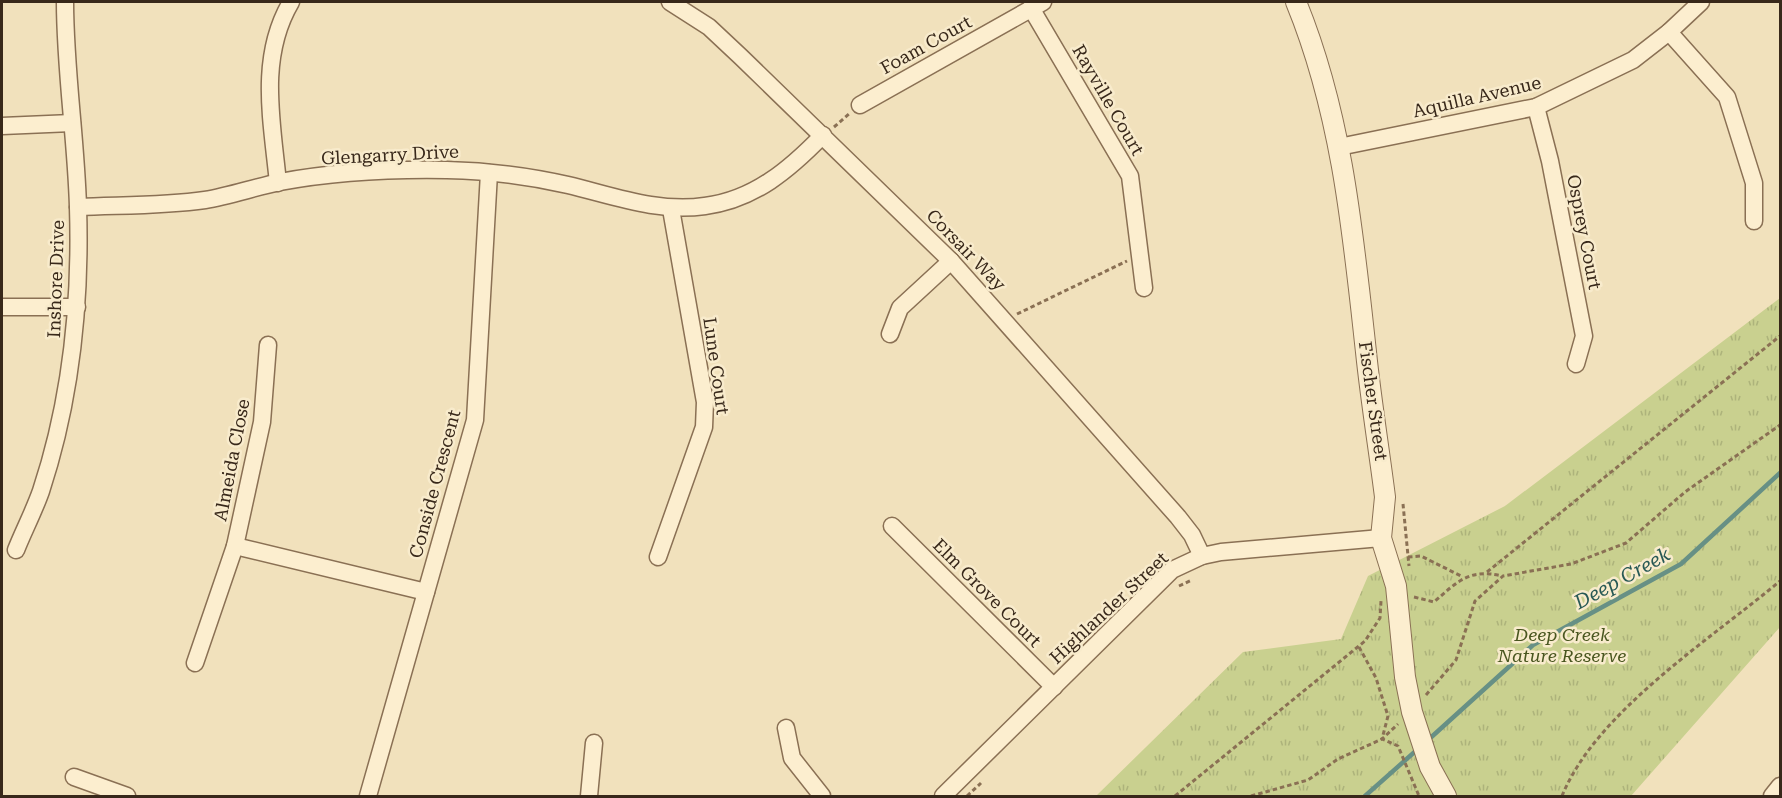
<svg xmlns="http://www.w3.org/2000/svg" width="1782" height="798" font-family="'Roboto Serif',serif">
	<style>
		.park { fill: url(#park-tufts) }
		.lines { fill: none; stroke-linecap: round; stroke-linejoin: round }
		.stream { stroke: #679085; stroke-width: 4.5 }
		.minor-casing { stroke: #8a7054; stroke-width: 19 }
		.tertiary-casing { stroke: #8a7054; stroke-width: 22 }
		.path { stroke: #8a7054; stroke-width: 3; stroke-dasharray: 4.5 3; stroke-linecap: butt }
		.minor { stroke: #fceecf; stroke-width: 16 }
		.tertiary { stroke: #fceecf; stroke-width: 20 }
		.labels { text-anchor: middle; stroke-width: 5; stroke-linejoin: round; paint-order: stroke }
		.street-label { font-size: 18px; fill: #38281a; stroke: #f8ebcc }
		.park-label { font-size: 18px; font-style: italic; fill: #49561f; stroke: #f8ebcc }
		.water-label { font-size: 20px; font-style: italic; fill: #285955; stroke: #f8ebcc }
	</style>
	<defs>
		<pattern id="park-tufts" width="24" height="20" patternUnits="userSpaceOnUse" patternTransform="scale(1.5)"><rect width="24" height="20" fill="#c9d08f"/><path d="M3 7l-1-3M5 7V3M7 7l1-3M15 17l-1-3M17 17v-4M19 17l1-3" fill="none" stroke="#adb37b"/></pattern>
	</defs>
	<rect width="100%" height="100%" fill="#f1e1bc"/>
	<polygon class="park" points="1780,298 1780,627 1631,796 1096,796 1243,652 1341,639 1368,576 1505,506"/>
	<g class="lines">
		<g class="stream">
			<polyline points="1427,741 1533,645 1681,564 1780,473"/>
			<polyline points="1365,796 1419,748"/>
		</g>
		<g class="minor-casing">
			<g id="minor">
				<polyline points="670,2 709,27 741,57 951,261 1178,517 1192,535 1202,556"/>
				<polyline points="1031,8 1130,176 1144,288"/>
				<polyline points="1669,32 1727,97 1754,183 1754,221"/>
				<polyline points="860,105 1043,2"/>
				<polyline points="1536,107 1550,161 1584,336 1576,364"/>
				<polyline points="2,126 72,123"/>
				<polyline points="1339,147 1536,107 1633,60 1669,32 1701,2"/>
				<path d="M278,183c-6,-62 -20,-125 13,-181"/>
				<path d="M78,207c43,-2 85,-1 127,-7 25,-4 50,-13 75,-18 54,-10 111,-13 167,-12 40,1 82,6 121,15 46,11 90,28 137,21 49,-6 85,-37 118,-71"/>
				<polyline points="2,307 77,307"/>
				<polyline points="890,334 900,308 951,261"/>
				<polyline points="892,526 1054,687"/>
				<polyline points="235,546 262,422 268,345"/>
				<path d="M16,550c8,-20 18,-39 25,-59 30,-91 40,-189 37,-284 -2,-69 -13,-137 -13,-205"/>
				<polyline points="658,557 704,427 705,402 671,209"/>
				<polyline points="195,663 235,546 426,592"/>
				<polyline points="786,728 792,758 822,796"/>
				<polyline points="74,777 127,796"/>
				<polyline points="368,796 475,420 489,173"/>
				<polyline points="589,796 594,743"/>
				<polyline points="943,796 1172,570 1202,556 1221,552 1381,538"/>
				<polyline points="1772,796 1780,786"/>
			</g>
		</g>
		<g class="tertiary-casing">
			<path id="tertiary" d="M1296,2c46,112 57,231 70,350 5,49 13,97 19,145l-4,41 15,48 9,91 7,35 18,55 16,29"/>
		</g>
		<g class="path">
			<polyline points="834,127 849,114"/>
			<polyline points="1017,314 1127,261"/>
			<polyline points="1403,504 1409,566"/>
			<polyline points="1408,557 1421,556 1463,577"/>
			<polyline points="1487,572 1780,336"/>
			<polyline points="1179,586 1192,580"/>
			<path d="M1414,597l20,5c23,-20 35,-34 68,-26"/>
			<polyline points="1359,647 1376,678 1388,716 1382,739 1398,746 1419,796"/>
			<polyline points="1426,695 1456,660 1475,601 1503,576 1571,564 1626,543 1685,492 1780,425"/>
			<polyline points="967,796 981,783"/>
			<polyline points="1175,796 1365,641 1380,618 1381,601"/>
			<polyline points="1251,796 1308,780 1338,759 1382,739 1398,724"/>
			<path d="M1562,796c34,-84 149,-157 218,-215"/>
		</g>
		<use href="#minor" class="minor"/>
		<use href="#tertiary" class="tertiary"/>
	</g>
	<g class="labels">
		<g class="street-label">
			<text transform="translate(926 45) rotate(-29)" y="6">Foam Court</text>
			<text transform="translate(1477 97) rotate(-13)" y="6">Aquilla Avenue</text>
			<text transform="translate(1108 100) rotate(60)" y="6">Rayville Court</text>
			<text transform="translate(390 155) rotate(-3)" y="6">Glengarry Drive</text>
			<text transform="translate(1584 232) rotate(79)" y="6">Osprey Court</text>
			<text transform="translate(966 250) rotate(46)" y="6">Corsair Way</text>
			<text transform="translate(56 279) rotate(-88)" y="6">Inshore Drive</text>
			<text transform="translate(716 366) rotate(82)" y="6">Lune Court</text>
			<text transform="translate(1373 401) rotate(82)" y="6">Fischer Street</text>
			<text transform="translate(232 460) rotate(-79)" y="6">Almeida Close</text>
			<text transform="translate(435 484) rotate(-75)" y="6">Conside Crescent</text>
			<text transform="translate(987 593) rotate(45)" y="6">Elm Grove Court</text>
			<text transform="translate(1109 608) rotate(-43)" y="6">Highlander Street</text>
		</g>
		<g class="park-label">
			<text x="1562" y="641">Deep Creek<tspan x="1562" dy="21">Nature Reserve</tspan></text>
		</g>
		<g class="water-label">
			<text transform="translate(1622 578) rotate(-29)" y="7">Deep Creek</text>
		</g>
	</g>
	<rect width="1782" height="798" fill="none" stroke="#38281a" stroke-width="6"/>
</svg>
